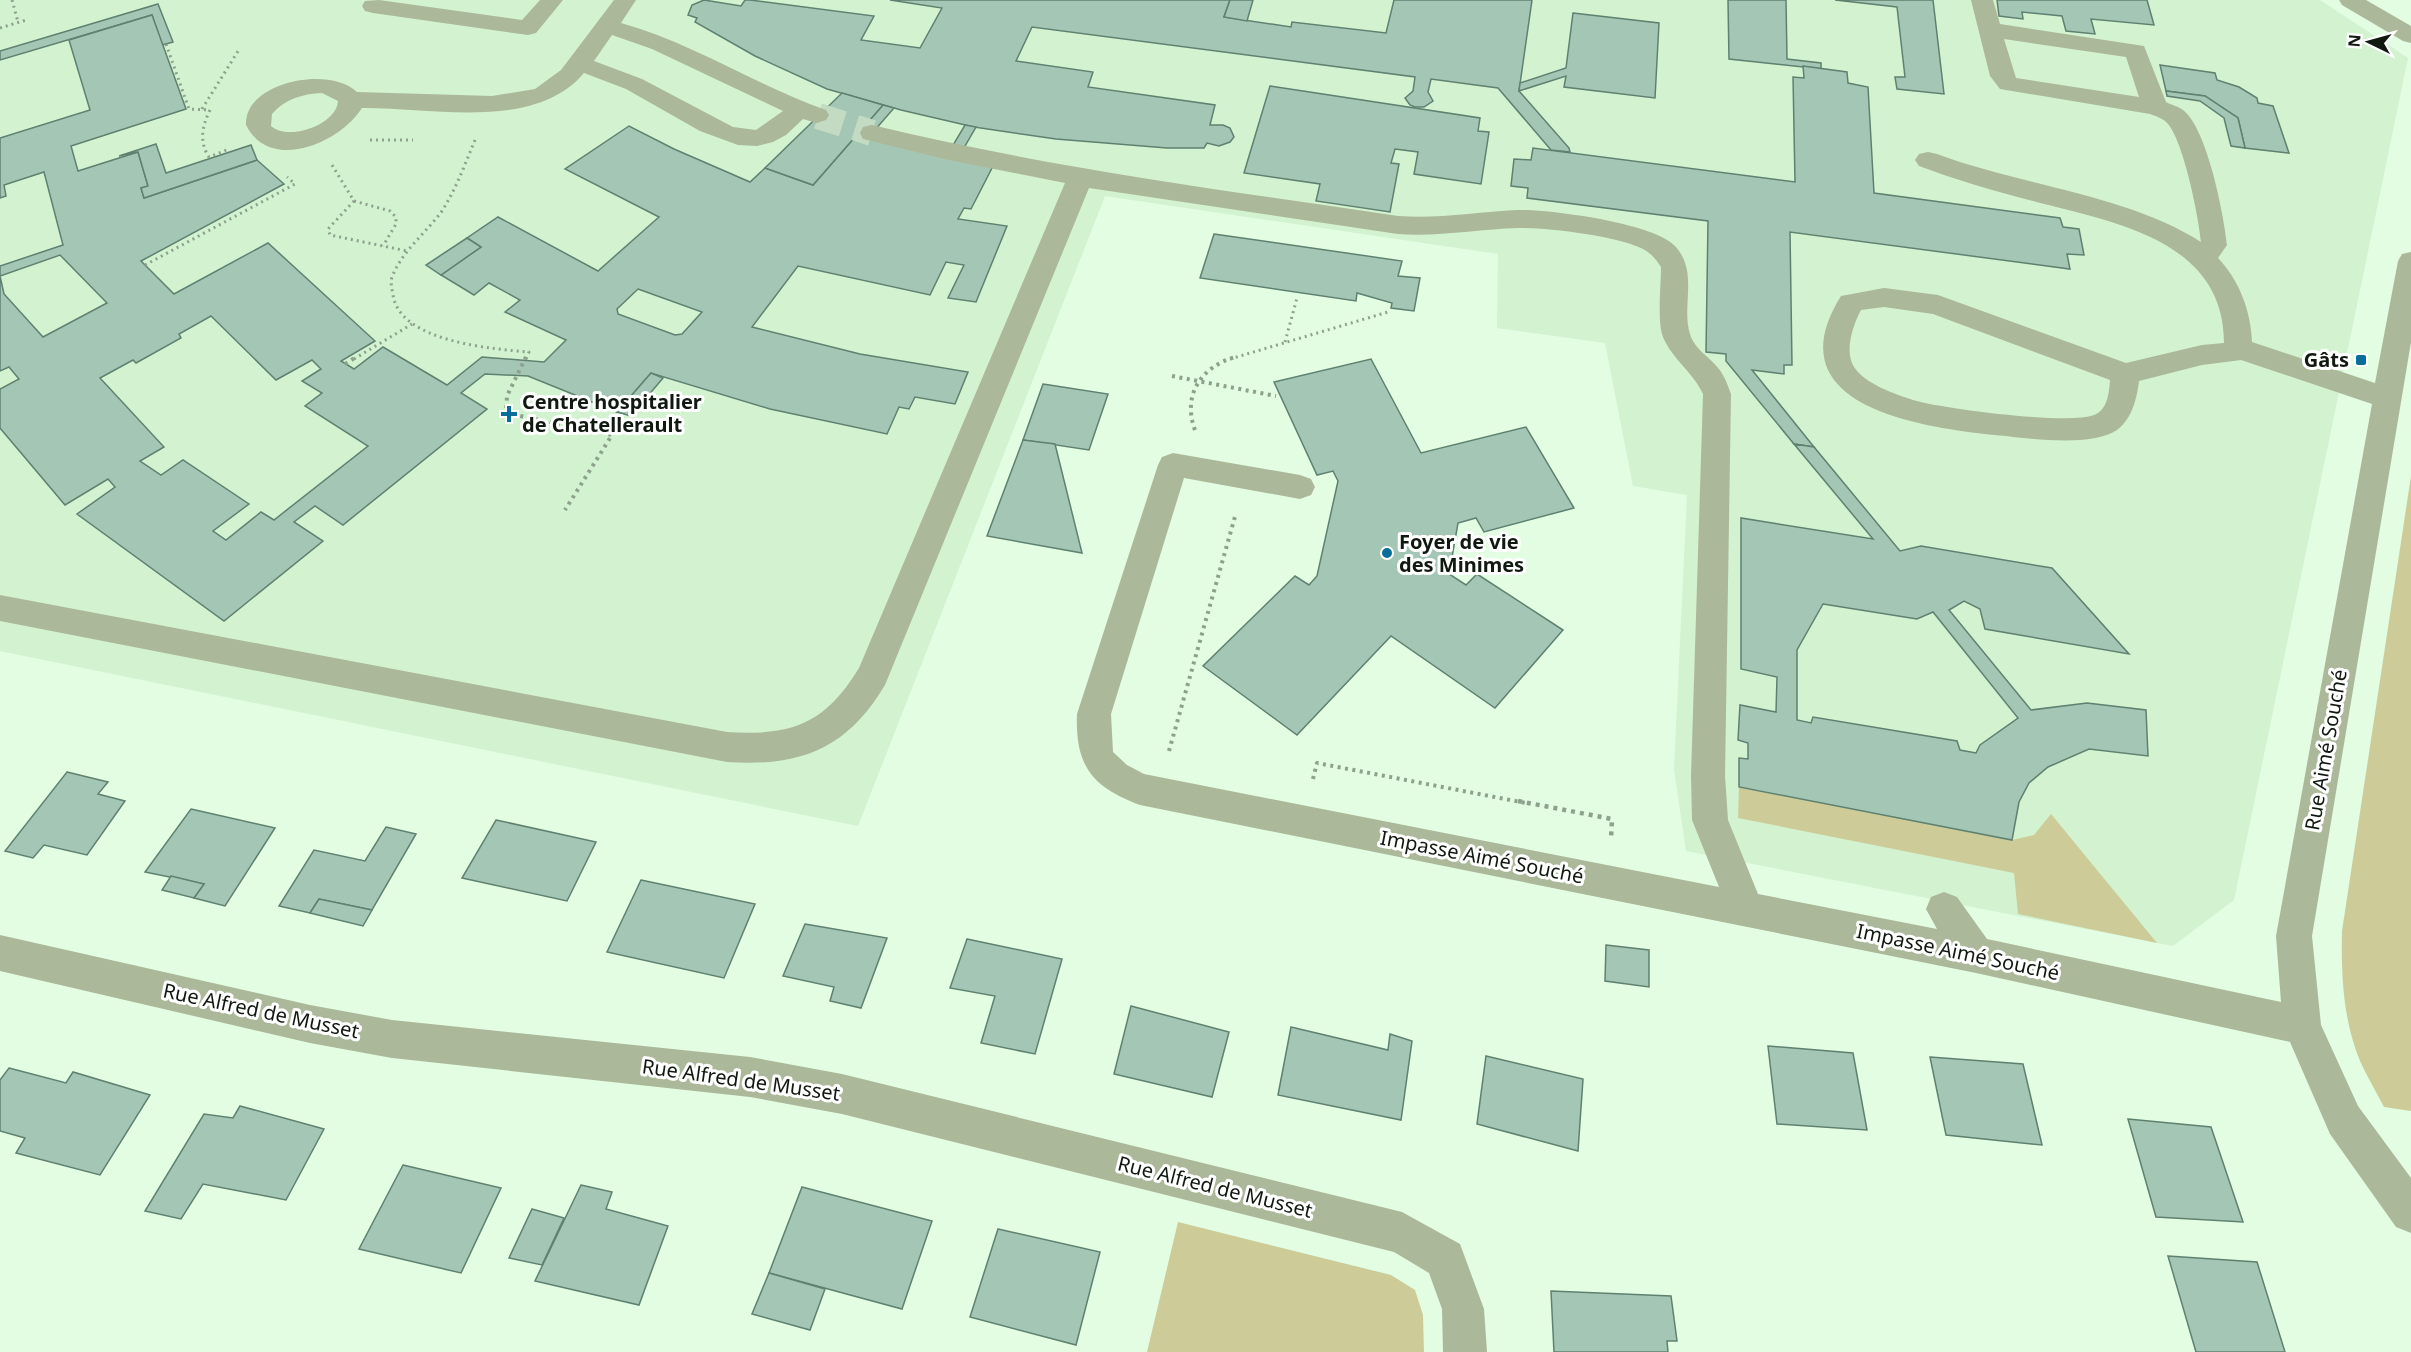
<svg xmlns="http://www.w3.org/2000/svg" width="2411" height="1352" font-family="'Noto Sans',sans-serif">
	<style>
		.built { fill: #d2f2d0 }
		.green { fill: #cdcc99 }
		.building { fill: #a4c7b5; stroke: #5f8170; stroke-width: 1.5; fill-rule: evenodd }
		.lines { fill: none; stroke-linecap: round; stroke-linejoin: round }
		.minor-tunnel { stroke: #c2dbc2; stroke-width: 26; stroke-dasharray: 26 13; stroke-linecap: butt }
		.path-far2 { stroke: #8ea18d; stroke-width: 3; stroke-dasharray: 2 4; stroke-linecap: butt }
		.path-far1 { stroke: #8ea18d; stroke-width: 4; stroke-dasharray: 3 4.5; stroke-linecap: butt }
		.path { stroke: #8ea18d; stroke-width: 4.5; stroke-dasharray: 4 5; stroke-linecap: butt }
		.minor { fill: #acb89a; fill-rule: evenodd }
		.poi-dot { fill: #096d9b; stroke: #fff; stroke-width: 2 }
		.labels { text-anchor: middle; stroke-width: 6; stroke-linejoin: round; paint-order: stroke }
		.poi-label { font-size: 20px; font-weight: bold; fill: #10190f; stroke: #fff; text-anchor: start }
		.street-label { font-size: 20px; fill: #10190f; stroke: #fff }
	</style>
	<rect width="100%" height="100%" fill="#e2fde1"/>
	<polygon class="built" points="0,0 2320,0 2408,58 2234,900 2173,946 1686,851 1674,769 1687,495 1633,486 1605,343 1497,328 1498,254 1105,196 858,826 0,651"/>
	<g class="green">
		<path d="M2411,476v635l-27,-4c-8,-15 -17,-31 -24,-46 -17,-41 -19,-87 -18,-130z"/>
		<polygon points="1739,787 2012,840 2034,835 2051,814 2157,943 2018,914 2014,873 1738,818"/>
		<polygon points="1178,1222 1391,1275 1415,1290 1423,1315 1424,1352 1147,1352"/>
	</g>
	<g class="building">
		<polygon points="704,0 741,6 745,0 750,0 874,16 861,40 920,48 942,8 890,0 1230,0 1224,17 1291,27 1292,22 1386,33 1394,0 1532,0 1519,91 1569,148 1570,152 1551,150 1498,88 1431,79 1428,92 1433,101 1424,107 1415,107 1410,105 1405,98 1413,91 1415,77 1032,27 1016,61 1093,72 1088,87 1215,105 1210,125 1223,125 1230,128 1234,137 1230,142 1219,146 1207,143 1204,148 1167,148 1056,139 974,127 901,110 827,89 755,56 695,22 697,18 688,15 692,5"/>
		<polygon points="1230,0 1253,0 1247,21 1224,17"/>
		<polygon points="1728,0 1786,0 1787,59 1821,63 1821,69 1729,59"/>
		<polygon points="1835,0 1933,0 1944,94 1897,89 1895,77 1905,77 1897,7"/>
		<polygon points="1997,0 2147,0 2154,25 2091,19 2095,34 2066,31 2062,16 2022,12 2023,19 1999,16"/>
		<polygon points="158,4 173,42 162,45 152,15 0,60 0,51"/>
		<polygon points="1573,13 1659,23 1655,98 1564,87 1566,76 1519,91 1520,83 1566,68"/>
		<path d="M152,15l34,94 -115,37 7,25 60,-19 10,34 -7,2 3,10 113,-38 27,24 -143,77 33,33 94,-51 107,98 -34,20 13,8 29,-22 64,38 35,-28 62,5 22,-22 -61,-28 15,-12 -31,-17 -15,12 -33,-20 40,-28 -14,-9 31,-21 100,54 61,-54 -94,-48 64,-43 45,23 76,33 15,-14 48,17 70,-80 11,3 -26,30 81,14 16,-27 11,2 -19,33 36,6 -22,43 -7,-1 -6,11 49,7 -31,76 -28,-4 16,-33 -18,-3 -16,33 -132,-29 -46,61 108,27 108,18 -13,32 -40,-7 -6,12 -10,-2 -12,27 -117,-25 -119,-36 -34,39 -89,-36 -43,-2 -24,19 26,16 -144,116 -28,-19 -21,16 29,19 -99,80 -147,-107 38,-27 -7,-8 -43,26 -65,-77v-39l19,-10 -10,-12 -9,4v-105l63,-21 -19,-73 -40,13 2,11 -6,2v-60l90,-28 -21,-70zM60,255l47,48 -64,34 -39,-43 -4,-18zM638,289l64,23 -20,22 -7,1 -57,-21 -1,-5zM211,316l65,64 36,-20 9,9 -19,12 20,12 -17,13 63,40 -94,74 -13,-8 -35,28 -13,-9 36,-27 -66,-44 -22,15 -21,-14 24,-14 -64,-69 33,-18 3,3 45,-25 -2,-4z"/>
		<polygon points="2160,65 2215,73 2217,80 2239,87 2257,98 2258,103 2273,106 2289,153 2245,148 2238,118 2205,96 2166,91"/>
		<polygon points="1803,66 1847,72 1848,83 1868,87 1874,193 2060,218 2063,227 2079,229 2084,255 2067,254 2070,269 1790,232 1792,365 1784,365 1784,374 1752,370 1814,447 1794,444 1726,361 1726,354 1706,352 1708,221 1527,198 1528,188 1511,186 1514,159 1531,160 1533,148 1795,182 1793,77 1804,78"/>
		<polygon points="1270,86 1480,118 1478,131 1489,132 1481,184 1414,174 1418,152 1395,149 1391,163 1399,164 1390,212 1316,201 1320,184 1244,173"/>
		<polygon points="2166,91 2205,96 2238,118 2245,148 2231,146 2224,118 2200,101 2167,96"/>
		<polygon points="842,93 883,105 813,185 765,168"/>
		<polygon points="156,144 166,173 251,145 257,160 144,198 141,188 148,186 138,152 119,156"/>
		<polygon points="1214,234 1402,261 1398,276 1420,278 1414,311 1391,308 1392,303 1357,293 1356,301 1200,278"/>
		<polygon points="467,238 481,247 441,275 426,265"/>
		<polygon points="1371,359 1421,453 1526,427 1574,508 1484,532 1476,518 1458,523 1449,574 1466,585 1477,574 1563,630 1495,708 1391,636 1297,735 1203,666 1295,576 1309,585 1317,576 1338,481 1333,471 1317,475 1274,382"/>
		<polygon points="651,373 663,378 631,416 617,412"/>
		<polygon points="1043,384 1108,394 1089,450 1023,440"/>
		<polygon points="1023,440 1055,444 1082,553 987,536"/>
		<path d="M1794,444l20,3 86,104 21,-5 131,22 77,86 -144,-25 -5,-20 -16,-8 -15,9 82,100 56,-7 59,7 2,46 -59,-7 -41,18 -19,16 -10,19 -7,38 -273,-53v-29l9,1v-16l-10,-3 2,-35 36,7 1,-35 -36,-8v-151l132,21zM1823,604l94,15 16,-7 85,106 -38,27 -4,8 -16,-3 -3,-9 -144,-24 -2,6 -14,-3v-70z"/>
		<polygon points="67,772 108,782 98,794 125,801 87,855 44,845 33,858 5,851"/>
		<polygon points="191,809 275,828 225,906 194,898 204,884 145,872"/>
		<polygon points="496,820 596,842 567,901 462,878"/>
		<polygon points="386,827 416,834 372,910 319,899 310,913 279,906 314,850 365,861"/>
		<polygon points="171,876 204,884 194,898 162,890"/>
		<polygon points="641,880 755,904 724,978 607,952"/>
		<polygon points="319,899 372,910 363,926 310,913"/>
		<polygon points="805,924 887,938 861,1008 830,1001 834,987 783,976"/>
		<polygon points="967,939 1062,959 1035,1054 981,1043 995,996 950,988"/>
		<polygon points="1606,945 1649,950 1649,987 1605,981"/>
		<polygon points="1131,1006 1229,1032 1212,1097 1114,1074"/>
		<polygon points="1291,1027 1388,1050 1390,1034 1412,1041 1401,1120 1278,1095"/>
		<polygon points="1768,1046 1853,1053 1867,1130 1777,1124"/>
		<polygon points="1486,1056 1583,1079 1578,1151 1477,1124"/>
		<polygon points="1930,1057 2023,1064 2042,1145 1946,1135"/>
		<polygon points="9,1068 66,1083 73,1072 150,1095 100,1175 16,1153 25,1138 0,1131 0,1080"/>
		<polygon points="240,1106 324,1129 286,1200 203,1184 181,1219 145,1211 204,1114 233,1118"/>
		<polygon points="2128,1119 2211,1127 2243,1222 2156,1217"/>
		<polygon points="403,1165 501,1188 461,1273 359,1249"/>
		<polygon points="581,1185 612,1192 606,1209 668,1226 639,1305 535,1281"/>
		<polygon points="802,1187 932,1221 902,1309 769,1273"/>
		<polygon points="532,1209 564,1218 542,1265 509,1258"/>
		<polygon points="998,1229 1100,1252 1076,1345 970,1317"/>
		<polygon points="2168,1256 2257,1262 2285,1352 2196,1352"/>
		<polygon points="769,1273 825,1289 810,1330 752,1314"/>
		<polygon points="1551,1291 1671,1296 1677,1341 1667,1341 1668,1352 1554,1352"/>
	</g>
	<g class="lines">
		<polyline class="minor-tunnel" points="818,116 872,133"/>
		<g class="path-far2">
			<polyline points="12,0 18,22"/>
			<polyline points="0,28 26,20"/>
			<path d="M166,44l23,65 21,1c-8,16 -11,32 -1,47l20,-8"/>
			<polyline points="202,109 240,48"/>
			<polyline points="370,140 413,140"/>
			<path d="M475,140c-10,24 -19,49 -33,71 -16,22 -40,40 -50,66 -2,6 0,12 1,18 7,47 100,54 136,57l-3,7"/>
			<polyline points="332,165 354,201 328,229 330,235 407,251"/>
			<polyline points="354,201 390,211 396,217 396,224 383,246"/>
			<polyline points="145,265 295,184 287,177"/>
			<polyline points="1285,342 1297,298"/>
			<polyline points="354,359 412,324"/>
			<polyline points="1230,359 1388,312"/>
		</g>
		<g class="path-far1">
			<polyline points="526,357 507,396 506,413 612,435 565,510"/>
			<polyline points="345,364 356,357"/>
			<polyline points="1172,376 1276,396"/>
			<path d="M1195,430c-13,-35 6,-63 40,-73"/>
			<polyline points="1169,751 1236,513"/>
			<polyline points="1313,779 1317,763 1526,803"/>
		</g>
		<polyline class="path" points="1518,801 1612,819 1611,839"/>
		<g class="minor">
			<polygon points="379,0 522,20 540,0 563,0 536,33 528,35 373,13 365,11 362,6 365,1"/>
			<path d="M614,0h22l-15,23c72,20 134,62 205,87l3,5 -3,5 -9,3 -14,-4 -17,16 -13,7 -16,4 -19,-1 -38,-14 -74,-42 -42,-16c-50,59 -154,34 -222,35 -22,35 -92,65 -116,17 -2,-43 83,-60 111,-33l135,4 43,-7 26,-19zM612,35l40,14 131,62 -27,19 -23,-3 -91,-48 -48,-18zM322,93l16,8c-1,23 -49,41 -67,25l1,-12c13,-15 30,-20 50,-21z"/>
			<path d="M1971,0h22l7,24 144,22 22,56c5,3 12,4 17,8 24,18 41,105 44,135l-9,13c21,22 33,53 34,84l123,41 23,-122 4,-7 9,-2v90l-99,594 9,89 37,81 53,72v55l-15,-6 -66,-93 -40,-92 -314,-69 -836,-168c-48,-18 -65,-39 -63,-91l81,-249 4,-8 11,-4 127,22 11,4 4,8 -4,8 -11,4 -116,-21 -73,236 2,38 14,13 17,9 575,113 -27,-67 -1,-44 12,-382c-10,-22 -31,-35 -40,-57 -6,-15 -2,-52 -2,-70 -5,-8 -11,-15 -20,-19 -25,-12 -94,-21 -123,-20 -40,1 -79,9 -120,6l-309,-46 -204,497c-38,64 -85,82 -158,77l-727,-141v-26l727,137c65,4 98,-8 132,-64l206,-485 -116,-23 -86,-21 -3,-6 3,-6 9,-2c173,42 350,65 526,91 40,3 79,-4 119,-6 32,-1 137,13 158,36 24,26 6,60 15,88 4,15 21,24 29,35 6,8 9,17 12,25l-6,382 3,44 30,74 179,35 -11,-20 5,-12 13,-5 13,5 30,42 294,63 -5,-66 96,-532 -131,-44 -39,5 -63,16c-2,17 -7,38 -22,49 -27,18 -90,8 -122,5 -75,-8 -223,-29 -154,-139l43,-8 54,7 188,68 76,-18 22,-2c0,-104 -112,-121 -191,-142 -39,-10 -77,-21 -114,-35l-4,-6 4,-6 9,-2 9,2c82,31 192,41 264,88 -2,-24 -18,-105 -35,-120 -4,-4 -11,-6 -16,-8l-150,-25 -10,-13zM2004,39l122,18 13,40 -123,-19zM1884,307l49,7 177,66c-1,12 -2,30 -16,35 -26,10 -151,-6 -181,-15 -18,-6 -48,-16 -59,-33 -10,-16 -1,-42 7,-57z"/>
			<polygon points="2339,0 2366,0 2411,26 2411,43 2403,41 2342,5"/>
			<polygon points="0,935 310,1005 392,1020 750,1057 842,1074 1402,1212 1460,1244 1484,1309 1487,1352 1443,1352 1442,1309 1429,1273 1394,1252 842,1114 750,1097 392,1058 310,1043 0,971"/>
		</g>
	</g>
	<g class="poi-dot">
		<rect x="2355" y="354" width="12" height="12" rx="3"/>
		<path d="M506 405h6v6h6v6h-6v6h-6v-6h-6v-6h6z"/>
		<circle cx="1387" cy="553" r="6"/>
	</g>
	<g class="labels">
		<g class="poi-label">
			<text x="2349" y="367" text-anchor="end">Gâts</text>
			<text x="522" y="409">Centre hospitalier<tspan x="522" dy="23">de Chatellerault</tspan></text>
			<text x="1399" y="549">Foyer de vie<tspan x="1399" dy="23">des Minimes</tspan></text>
		</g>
		<g class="street-label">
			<text transform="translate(2326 750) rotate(-80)" y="7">Rue Aimé Souché</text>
			<text transform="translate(1482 857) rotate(11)" y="7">Impasse Aimé Souché</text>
			<text transform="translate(1958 952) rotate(12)" y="7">Impasse Aimé Souché</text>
			<text transform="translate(261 1011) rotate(12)" y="7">Rue Alfred de Musset</text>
			<text transform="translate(741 1080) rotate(8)" y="7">Rue Alfred de Musset</text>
			<text transform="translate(1215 1187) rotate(14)" y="7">Rue Alfred de Musset</text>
		</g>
	</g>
	<g transform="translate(2369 42) rotate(275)" stroke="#ffffff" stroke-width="4.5" paint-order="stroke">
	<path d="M0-4.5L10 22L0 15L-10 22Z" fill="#10190f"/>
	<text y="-9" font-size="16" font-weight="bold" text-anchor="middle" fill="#10190f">N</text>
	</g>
</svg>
